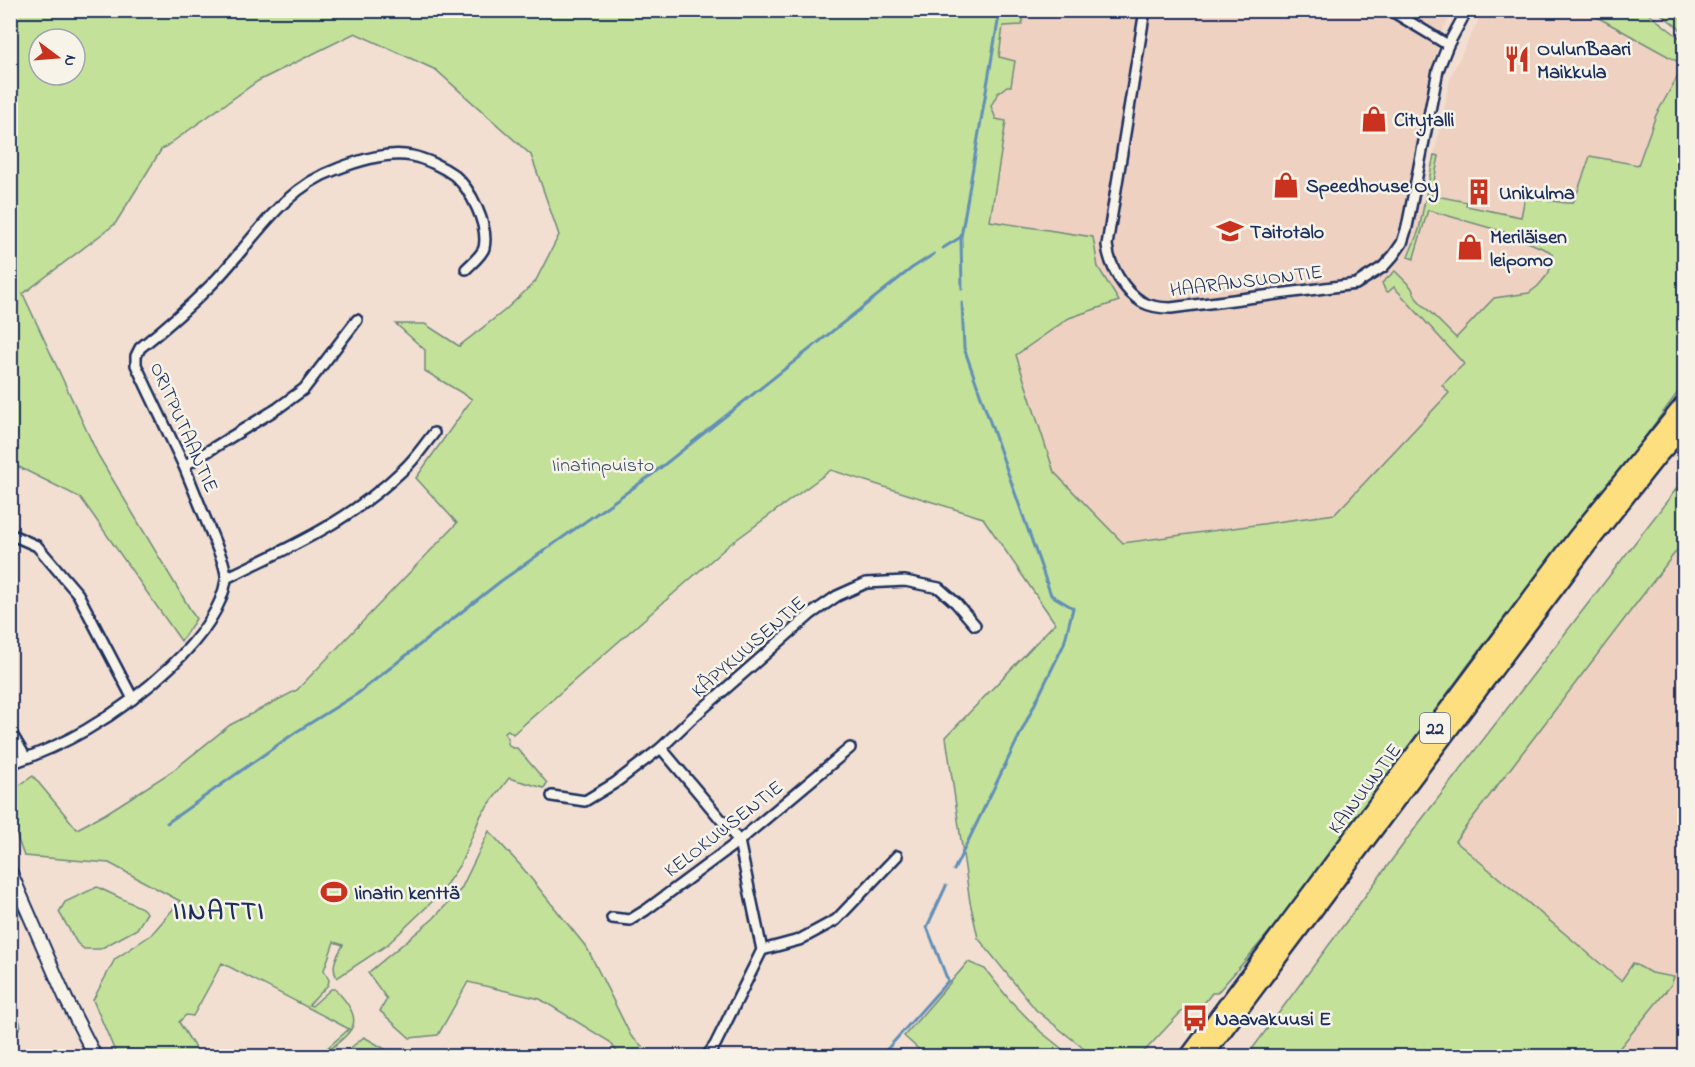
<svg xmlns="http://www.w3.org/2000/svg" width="1695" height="1067" font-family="'Indie Flower',sans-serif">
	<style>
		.built { fill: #efd1c2 }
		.green { fill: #c3e199; stroke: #6f887c; stroke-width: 1.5; fill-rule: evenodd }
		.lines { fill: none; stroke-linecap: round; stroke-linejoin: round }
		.stream { stroke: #628fb7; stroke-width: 3 }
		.street-casing { stroke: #1b2f5e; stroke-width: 14 }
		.secondary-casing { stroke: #1b2f5e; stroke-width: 16 }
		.highway-casing { stroke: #1b2f5e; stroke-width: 21 }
		.street { stroke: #f7f3e8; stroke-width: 9 }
		.secondary { stroke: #f7f3e8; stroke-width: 12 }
		.highway { stroke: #fedf80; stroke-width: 16 }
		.labels { text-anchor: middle; stroke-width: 5; stroke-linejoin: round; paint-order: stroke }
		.shield { fill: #f7f3e8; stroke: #5d6a87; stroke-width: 1.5 }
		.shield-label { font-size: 18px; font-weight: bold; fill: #1b2f5e }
		.poi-label { font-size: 20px; font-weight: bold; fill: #1b2f5e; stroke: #f7f3e8; text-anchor: start }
		.street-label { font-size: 20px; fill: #1b2f5e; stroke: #f7f3e8 }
		.park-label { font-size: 20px; fill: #3d536a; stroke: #f7f3e8 }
		.district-label { font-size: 26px; font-weight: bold; letter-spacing: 1.5px; fill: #1b2f5e; stroke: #f7f3e8 }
	</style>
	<rect width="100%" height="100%" fill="#f2dfd2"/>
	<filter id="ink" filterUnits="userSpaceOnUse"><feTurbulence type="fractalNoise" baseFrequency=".0167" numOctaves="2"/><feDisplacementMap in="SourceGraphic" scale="12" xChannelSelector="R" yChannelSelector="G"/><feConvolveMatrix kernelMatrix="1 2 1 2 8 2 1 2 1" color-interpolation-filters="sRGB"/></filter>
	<g filter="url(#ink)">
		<g class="built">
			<polygon points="1005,11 1454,11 1440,34 1405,199 1424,202 1451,75 1483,11 1586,11 1684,65 1656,115 1637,165 1589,156 1555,284 1334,514 1123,543 1054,472 1016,355 1069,318 1119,301 1098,267 1093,237 990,221 1006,121 996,119 991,106 998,93 1007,86 1015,62 999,57 1003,25 1022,25 1023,16 1005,12"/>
			<polygon points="1684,541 1684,1056 1613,1056 1671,985 1671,976 1651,973 1633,963 1622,981 1455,841"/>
		</g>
		<g class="green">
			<path d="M1005,10l19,6 -2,9 -19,1 -4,31 16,4 -4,25h-4l-9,7 -7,13 5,13 10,2 -16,100 103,16 5,30 21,34 -50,17 -53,37 38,117 69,71 212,-29 114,-121 -7,-8 22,-21 -70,-77 -6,5 -3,-2 -3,-7 13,-12 16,16 6,12 39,39 38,-40 35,-5 9,-7 10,-12 5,-13 -1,-7 -3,-3 -24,-10v-3l-97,-28 -14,47v2l-6,-2 11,-27 15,-75 5,1 -8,39 36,7 -1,4 55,11 4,-20 41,6h6l3,-4 15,-43 48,9 18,-50 28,-50 -98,-54h59l39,30v343l-45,61 -171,220 -93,130 -16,17 -3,9c-44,59 -90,117 -139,172h-5l-10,13 -14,2 -7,4 -41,44h-47l-57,-46 -58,-72 -8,-36 -24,-165 109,-114 -72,-105 -152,-48 -102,75 -216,189 -5,-4 -4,3 4,5v6l4,4h5l30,35 -3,5 -35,-10 -28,37 -20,48 -22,32 -52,50 -50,33c-7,-13 0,-21 6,-33l-9,-3 -10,28 5,10 -1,5 -19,20 3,1 19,-17h4c34,35 17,42 -13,67h-4l31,-27 -127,-66 -29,53 -7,-1 -7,7 21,34h-83l-24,-56 22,-41 36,-24 29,-34 -71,-38 -85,-7 -13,-36v-29l22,-15 44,53 28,-15 66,-42 59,-47 67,-35 160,-167 -41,-45 56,-79 -47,-28v-21l-29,-26h29l34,22 45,-35 31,-29 24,-47 -28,-80 -95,-85 -81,-37 -97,48 -97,69 -46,74 -92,70 75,161 98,164 -15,22 -100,-143 -70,-35v-452zM39,39h36v36h-36z"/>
			<polygon points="1657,11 1673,11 1684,18 1684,32"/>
			<polygon points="1684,479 1684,541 1455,841 1621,981 1633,963 1651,973 1674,977 1671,985 1613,1056 1247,1056 1419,823"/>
			<polygon points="489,831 521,866 587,948 631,1036 653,1056 620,1056 610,1042 540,999 468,982 438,1035 410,1038 380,1011 387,999 368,973 433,919 461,889"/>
			<polygon points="97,887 142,908 147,913 137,929 100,949 84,949 77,943 59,912 65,902"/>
			<polygon points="968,962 985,969 1008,998 1041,1032 1071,1056 1005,1056 1001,1053 980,1056 926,1056 904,1036"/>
			<polygon points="10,993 21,1026 11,1037 10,1037"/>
			<polygon points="364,1037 397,1056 341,1056"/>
		</g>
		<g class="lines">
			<g class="stream">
				<polyline points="961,237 962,289"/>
				<polyline points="943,248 961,237 1000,10"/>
				<polyline points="167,823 296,732 357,694 501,581 650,476 912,268 934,254"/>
				<polyline points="954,870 1064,644 1073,608 1051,595 964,348 962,303"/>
				<polyline points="881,1056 948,981 927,927 946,886"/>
			</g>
			<g class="street-casing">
				<g id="street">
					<path d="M1145,10l-38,235c2,21 17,46 35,57 9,5 19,6 29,6l185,-24 27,-17 10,-11 9,-13 5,-16 31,-157 10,-25 19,-35"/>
					<polyline points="1390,10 1448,45"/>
					<polyline points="184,466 278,408 304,389 357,320"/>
					<polyline points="12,535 37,546 78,594 133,699"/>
					<path d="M226,578c67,-32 124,-57 178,-109 11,-10 20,-24 30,-36"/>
					<polyline points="10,731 26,758"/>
					<polyline points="661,748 739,841 762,950 715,1045 707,1056"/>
					<path d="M10,764c26,-9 52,-20 76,-34 48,-28 131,-91 140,-150 1,-6 -2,-13 -3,-18l-39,-96 -48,-101v-9l4,-8c24,-19 49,-41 71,-63 41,-41 69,-96 126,-116 23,-9 51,-18 75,-13 14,3 31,11 42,19 17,14 35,51 30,73 -2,7 -12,15 -18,21"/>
					<polyline points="552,796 585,801 615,783 661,748 691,719 811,614 837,596 866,583 905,581 939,588 956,603 975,625"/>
					<polyline points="612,918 630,920 646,910 739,841 850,748"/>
					<polyline points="762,950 799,940 836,920 897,856"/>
					<polyline points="481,1056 514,1056"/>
				</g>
			</g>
			<g class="secondary-casing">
				<g id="secondary">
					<polyline points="1684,10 1684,11"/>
					<polyline points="10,871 66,999 95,1056"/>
				</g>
			</g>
			<g class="highway-casing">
				<g id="highway">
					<polyline points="1189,1056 1576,538 1684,404"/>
					<polyline points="1204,1056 1589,543 1657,457 1684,427"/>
				</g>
			</g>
			<use href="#street" class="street"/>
			<use href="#secondary" class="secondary"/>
			<use href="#highway" class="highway"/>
		</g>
	</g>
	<defs>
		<g id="restaurant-bare" transform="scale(2.07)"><path d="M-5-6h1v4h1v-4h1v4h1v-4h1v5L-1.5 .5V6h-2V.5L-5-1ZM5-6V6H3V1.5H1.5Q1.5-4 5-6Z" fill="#c8321e" stroke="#f7f3e8" stroke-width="2.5" paint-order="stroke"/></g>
		<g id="shop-bare" transform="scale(2.07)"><path d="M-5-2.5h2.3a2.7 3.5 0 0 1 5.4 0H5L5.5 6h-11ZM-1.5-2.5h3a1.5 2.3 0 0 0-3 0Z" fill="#c8321e" stroke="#f7f3e8" stroke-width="2.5" paint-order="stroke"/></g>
		<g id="building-bare" transform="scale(2.07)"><path d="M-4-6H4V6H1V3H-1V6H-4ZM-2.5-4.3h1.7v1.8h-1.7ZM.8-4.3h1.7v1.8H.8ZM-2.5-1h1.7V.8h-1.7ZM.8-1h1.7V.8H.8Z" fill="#c8321e" stroke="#f7f3e8" stroke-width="2.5" paint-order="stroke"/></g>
		<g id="school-bare" transform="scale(2.07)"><path d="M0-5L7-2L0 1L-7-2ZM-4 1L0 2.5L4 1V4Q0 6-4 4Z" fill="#c8321e" stroke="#f7f3e8" stroke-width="2.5" paint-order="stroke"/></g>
		<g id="stadium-bare" transform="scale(2.07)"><path d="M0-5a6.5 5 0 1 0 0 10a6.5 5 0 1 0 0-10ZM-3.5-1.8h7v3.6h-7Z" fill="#c8321e" stroke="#f7f3e8" stroke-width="2.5" paint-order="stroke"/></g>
		<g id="bus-bare" transform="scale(2.07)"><path d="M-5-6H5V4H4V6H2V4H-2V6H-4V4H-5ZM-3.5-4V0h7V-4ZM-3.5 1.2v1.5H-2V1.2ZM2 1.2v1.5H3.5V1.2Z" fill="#c8321e" stroke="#f7f3e8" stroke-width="2.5" paint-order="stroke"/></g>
	</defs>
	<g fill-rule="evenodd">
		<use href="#restaurant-bare" x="1517" y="59"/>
		<use href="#shop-bare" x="1374" y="119"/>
		<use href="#shop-bare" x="1286" y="185"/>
		<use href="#building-bare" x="1479" y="192"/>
		<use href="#school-bare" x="1230" y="231"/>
		<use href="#shop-bare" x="1470" y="247"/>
		<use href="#stadium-bare" x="334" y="892"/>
		<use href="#bus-bare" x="1195" y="1018"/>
	</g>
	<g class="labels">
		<rect class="shield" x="1420" y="713" width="30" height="30" rx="4.5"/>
		<g class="shield-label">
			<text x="1435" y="734">22</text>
		</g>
		<g class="poi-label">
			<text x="1537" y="55">OulunBaari<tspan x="1537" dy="23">Maikkula</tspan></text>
			<text x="1394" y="126">Citytalli</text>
			<text x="1306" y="192">Speedhouse Oy</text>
			<text x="1499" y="199">Unikulma</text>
			<text x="1250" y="238">Taitotalo</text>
			<text x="1490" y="243">Meriläisen<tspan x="1490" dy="23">leipomo</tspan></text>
			<text x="354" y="899">Iinatin kenttä</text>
			<text x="1215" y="1025">Naavakuusi E</text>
		</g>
		<g class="street-label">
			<text transform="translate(1246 280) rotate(-7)" y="7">HAARANSUONTIE</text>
			<text transform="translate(185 427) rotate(66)" y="7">ORITPUTAANTIE</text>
			<text transform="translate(748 646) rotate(-41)" y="7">KÄPYKUUSENTIE</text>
			<text transform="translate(1364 788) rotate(-53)" y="7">KAINUUNTIE</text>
			<text transform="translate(723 828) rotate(-38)" y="7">KELOKUUSENTIE</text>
		</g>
		<g class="park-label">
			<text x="603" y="471">Iinatinpuisto</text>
		</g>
		<g class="district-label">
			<text x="219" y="919">IINATTI</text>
		</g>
	</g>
	<rect width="1695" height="1067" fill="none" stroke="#f7f3e8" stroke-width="36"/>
	<rect x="18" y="18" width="1659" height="1031" fill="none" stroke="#1b2f5e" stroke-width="2" filter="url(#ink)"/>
	<g transform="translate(57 57) rotate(106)"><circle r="28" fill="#f7f3e8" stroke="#9fa5b1" stroke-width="1.5"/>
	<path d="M0-4.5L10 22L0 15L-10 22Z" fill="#c8321e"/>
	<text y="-9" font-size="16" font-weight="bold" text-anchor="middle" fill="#1b2f5e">N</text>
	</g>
</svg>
